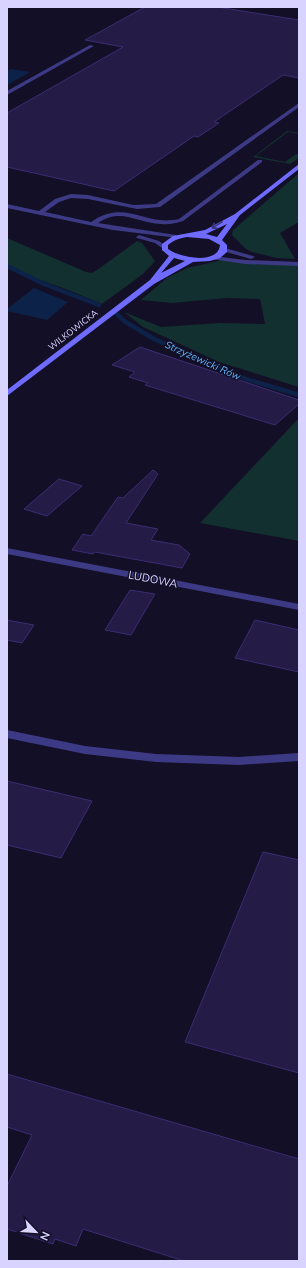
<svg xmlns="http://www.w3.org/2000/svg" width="306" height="1268" font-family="Mulish,sans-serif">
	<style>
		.green { fill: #12302f }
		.water { fill: #0c2248 }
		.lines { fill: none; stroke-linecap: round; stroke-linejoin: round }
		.stream { stroke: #0c2248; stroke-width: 4.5 }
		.building { fill: #241b47; stroke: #3b2d73 }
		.service { fill: #3d3a85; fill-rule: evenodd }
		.minor { fill: #3d3a85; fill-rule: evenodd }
		.secondary { fill: #6f6bff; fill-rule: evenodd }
		.oneway { stroke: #38347d }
		.labels { text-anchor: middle; stroke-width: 3; stroke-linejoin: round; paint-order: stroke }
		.far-street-label { font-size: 9px; fill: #d9d4ff; stroke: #130f26 }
		.far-water-label { font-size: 10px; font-style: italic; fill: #62b6ff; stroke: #130f26 }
		.street-label { font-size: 11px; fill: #d9d4ff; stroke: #130f26 }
	</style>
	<rect width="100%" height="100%" fill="#130f26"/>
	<g class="green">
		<polygon points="287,131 299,133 299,134 288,132 256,156 285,162 296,154 299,155 299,158 290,164 253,157"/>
		<polygon points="299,173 299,222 280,233 295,259 277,258 252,252 246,249 232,235 233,230"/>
		<polygon points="7,238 86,272 92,273 97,270 137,241 142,243 155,261 143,274 102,304 68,290 7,268"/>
		<polygon points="227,259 299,264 299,387 219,362 143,327 124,312 161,327 220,323 265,324 260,299 228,298 172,303 141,300 167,278 187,268"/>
		<polygon points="299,418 299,541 200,523"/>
	</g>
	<g class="water">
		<polygon points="11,69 30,72 7,85 7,71"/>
		<polygon points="34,288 68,302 47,320 7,311 7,309"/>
	</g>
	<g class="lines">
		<g class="stream">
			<polyline points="7,266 44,284 99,305"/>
			<polyline points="115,312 124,321 154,339 246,379 299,395"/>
		</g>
	</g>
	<g class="building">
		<polygon points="145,7 217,7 299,20 299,78 283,75 214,122 219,123 198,137 194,136 114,191 7,167 7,113 123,47 85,40"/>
		<polygon points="140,347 299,400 299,404 275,425 145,385 148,383 129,377 135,372 112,365"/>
		<polygon points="153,470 158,474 126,523 158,529 151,540 179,545 190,554 182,568 95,552 93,554 72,550 83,534 91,536 118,497 123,498"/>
		<polygon points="59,479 82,486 47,516 24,509"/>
		<polygon points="130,590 155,594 131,635 105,630"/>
		<polygon points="7,620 34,625 22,643 7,640"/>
		<polygon points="255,620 299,630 299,672 235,658"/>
		<polygon points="7,781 92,801 61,858 7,845"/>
		<polygon points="263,852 299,860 299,1073 185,1042"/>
		<polygon points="7,1074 299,1159 299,1261 184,1261 83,1229 76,1246 55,1239 53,1244 7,1229 7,1186 32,1135 7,1127"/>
	</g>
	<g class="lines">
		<g class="service">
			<polygon points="90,45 94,46 7,95 7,91"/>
			<path d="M299,103v4l-139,100 -23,2 -49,-10 -17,-1 -12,4 -14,10 46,10c35,-24 53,5 88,-3l79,-59h4v2l-79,59c-7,2 -14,4 -22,3 -24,-1 -40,-17 -63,-1l78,12 3,2 -1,1 -65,-8 -106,-22v-4l32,7 16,-12 16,-5 17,1 45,10 23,-1z"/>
			<polygon points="139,235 159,241 167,247 162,248 155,243 137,238 136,237"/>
		</g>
		<g class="minor">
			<polygon points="225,248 253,256 255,257 251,259 223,251 222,250"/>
			<polygon points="213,256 245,260 299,262 299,266 245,264 211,259 209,258"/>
			<polygon points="7,548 299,604 299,610 7,554"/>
			<polygon points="7,730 85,746 156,754 239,757 299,753 299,761 239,765 156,762 85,754 7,738"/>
		</g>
		<path class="secondary" d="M299,164v5l-59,46 -18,25 5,5v7l-7,6 -10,3 -17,1 -39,22 -147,112v-6l143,-110 19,-24 -7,-6v-6l11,-8 32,-6 30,-16zM227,224l-10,13 -11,-3zM187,237l22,2 11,6c-2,20 -40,13 -52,4v-4c6,-5 12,-7 19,-8zM174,258l11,3 -24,12z"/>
	</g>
	<defs><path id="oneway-shaft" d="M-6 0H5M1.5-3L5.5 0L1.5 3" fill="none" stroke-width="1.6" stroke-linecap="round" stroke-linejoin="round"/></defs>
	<use class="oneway" href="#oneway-shaft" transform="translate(217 225) rotate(149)"/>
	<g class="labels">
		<g class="far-street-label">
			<text transform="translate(73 330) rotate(-38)" y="3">WILKOWICKA</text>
		</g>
		<g class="far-water-label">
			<text transform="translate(203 360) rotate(24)" y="4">Strzyżewicki Rów</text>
		</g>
		<g class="street-label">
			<text transform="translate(153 579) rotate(11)" y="4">LUDOWA</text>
		</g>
	</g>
	<rect width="306" height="1268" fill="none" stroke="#d9d4ff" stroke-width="16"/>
	<g transform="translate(36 1232) rotate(115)" stroke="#130f26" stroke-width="3" paint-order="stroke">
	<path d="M0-3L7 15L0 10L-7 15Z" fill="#d9d4ff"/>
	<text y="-6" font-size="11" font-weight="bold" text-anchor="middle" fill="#d9d4ff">N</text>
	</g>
</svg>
